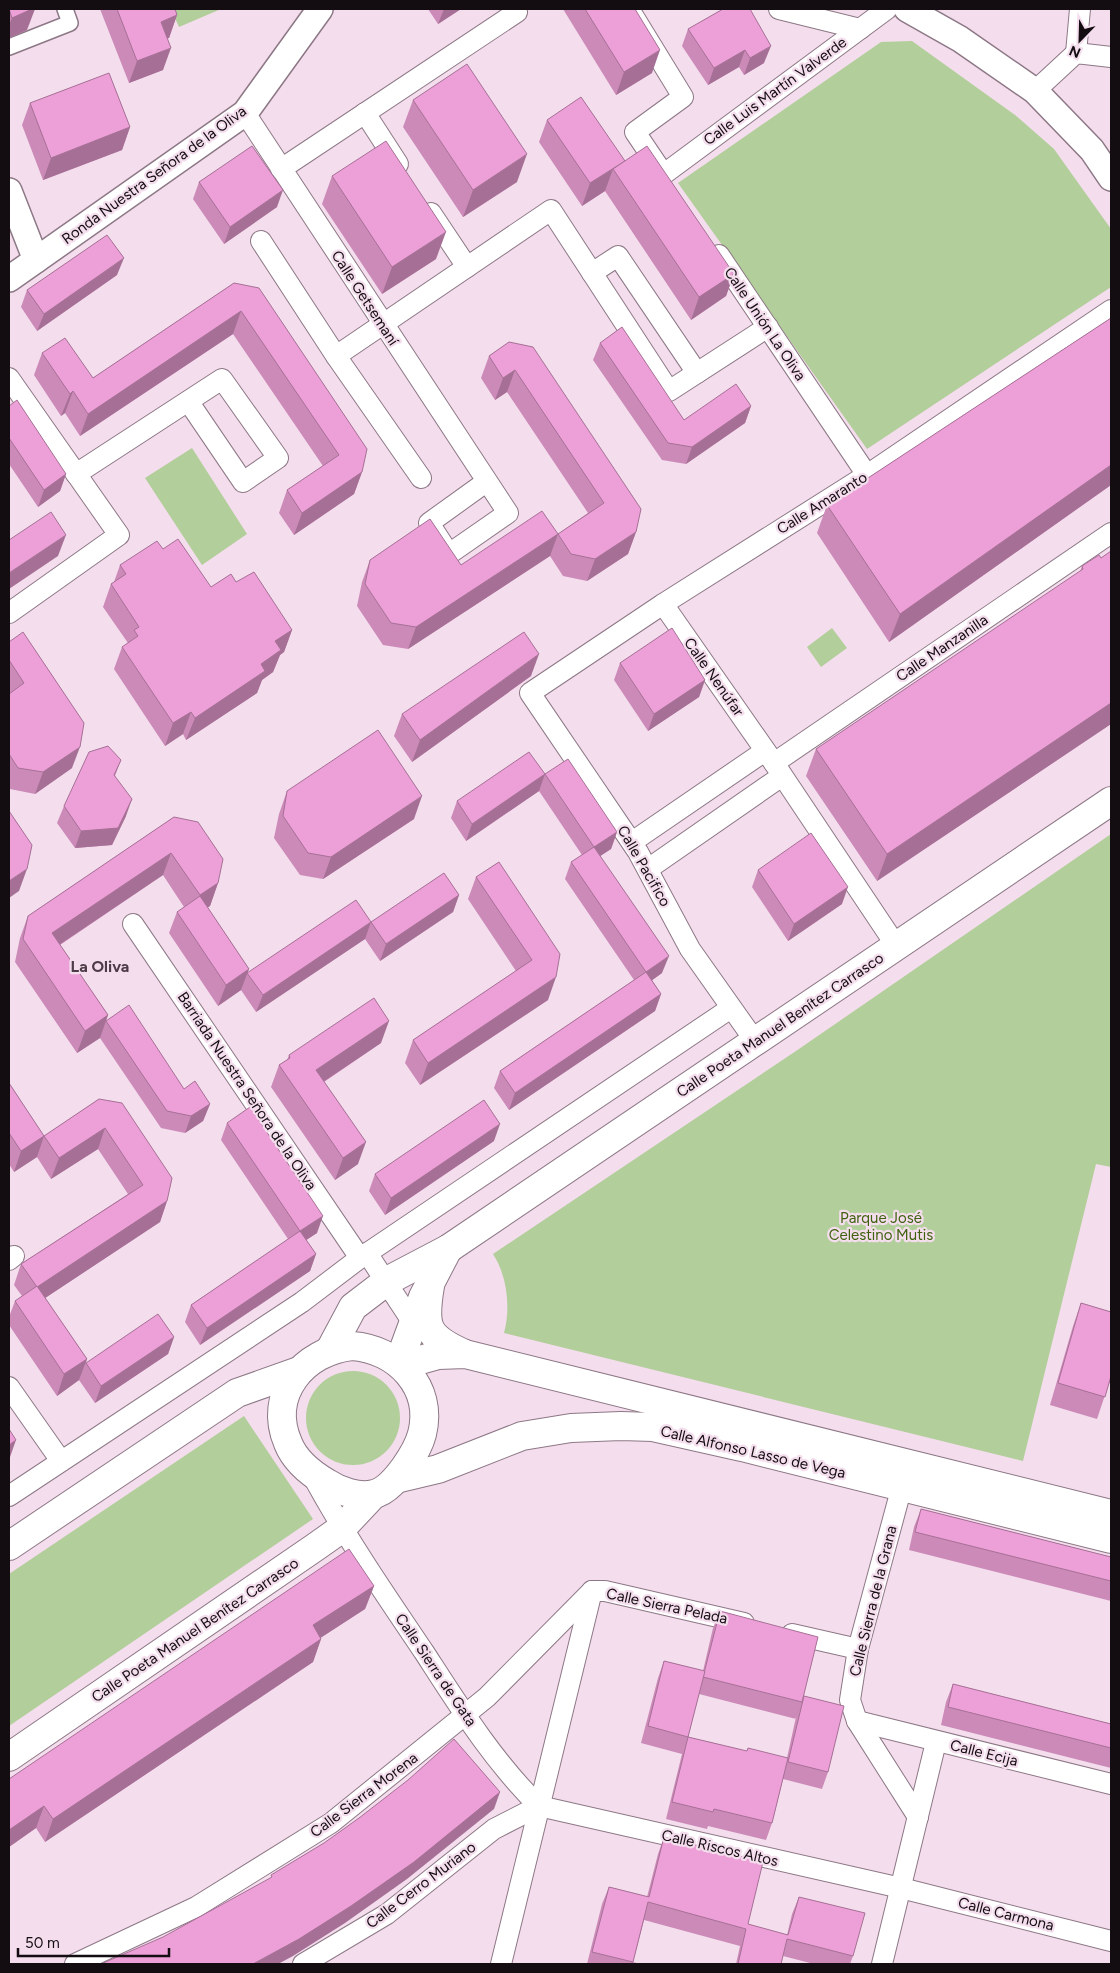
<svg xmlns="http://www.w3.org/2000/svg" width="1120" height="1973" font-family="Figtree,sans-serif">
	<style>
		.green { fill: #b2ce9a }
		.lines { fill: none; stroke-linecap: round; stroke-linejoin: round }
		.pedestrian-casing { stroke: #8d7886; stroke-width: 18 }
		.minor-casing { stroke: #8d7886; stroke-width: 22 }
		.tertiary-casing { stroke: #8d7886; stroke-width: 28 }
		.secondary-casing { stroke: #8d7886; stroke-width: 30 }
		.primary-casing { stroke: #8d7886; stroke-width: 30 }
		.pedestrian { stroke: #fff; stroke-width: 15 }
		.minor { stroke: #fff; stroke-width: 20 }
		.tertiary { stroke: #fff; stroke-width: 25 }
		.secondary { stroke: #fff; stroke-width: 28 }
		.primary { stroke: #fff; stroke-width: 28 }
		.wall { fill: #cc8ab9; fill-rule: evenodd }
		.shaded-wall { fill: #a67096 }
		.building { fill: #eda0d7; stroke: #a67096 }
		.labels { text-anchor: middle; stroke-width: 4.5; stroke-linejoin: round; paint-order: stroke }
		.street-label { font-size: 15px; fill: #130c11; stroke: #f4dded }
		.park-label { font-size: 15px; fill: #3f620f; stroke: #f4dded }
		.neighbourhood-label { font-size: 16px; font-weight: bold; fill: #4d3b48; stroke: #f4dded }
	</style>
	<rect width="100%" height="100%" fill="#f4dded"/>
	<g class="green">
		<polygon points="171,9 221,9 179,27"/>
		<polygon points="912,41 1015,115 1054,149 1111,229 1111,287 867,449 678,183 881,42"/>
		<polygon points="192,448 247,534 202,565 145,478"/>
		<polygon points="832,628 847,648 821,667 807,647"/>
		<path d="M1111,834v333l-15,-3 -73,297 -519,-128c7,-25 3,-58 -11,-79l303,-203z"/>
		<circle cx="353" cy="1418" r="47"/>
		<polygon points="244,1416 313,1519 9,1726 9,1574"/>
	</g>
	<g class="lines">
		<g class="pedestrian-casing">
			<polyline id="pedestrian" points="9,47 70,23 65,9"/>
		</g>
		<g class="minor-casing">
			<g id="minor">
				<polyline points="629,9 683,97 635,132 660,169"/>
				<polyline points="779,9 860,29"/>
				<polyline points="1076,53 1080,9"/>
				<polyline points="1035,91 1076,53 1111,57"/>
				<polyline points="245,113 508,513 449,554 429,523 486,482"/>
				<polyline points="365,113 398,164"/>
				<polyline points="281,169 517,12 515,9"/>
				<polyline points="664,174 887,9"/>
				<polyline points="431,213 467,267"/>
				<polyline points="261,241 336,356 421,478"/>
				<polyline points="719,255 867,475"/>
				<polyline points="592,273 618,256 697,373"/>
				<polyline points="336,356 551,210 669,391 768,327"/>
				<polyline points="9,378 119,535 9,613"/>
				<polyline points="76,474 222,379 278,458 243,482 188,401"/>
				<polyline points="663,604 774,763 897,947"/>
				<polyline points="774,763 1111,533"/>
				<polyline points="632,842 765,751"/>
				<polyline points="648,869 782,776"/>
				<polyline points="133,924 360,1258"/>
				<polyline points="755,1041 690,949 638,852 530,693 663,604 867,475 1111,310"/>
				<polyline points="367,1253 413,1323"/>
				<polyline points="9,1260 14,1256"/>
				<polyline points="9,1387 61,1461"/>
				<path d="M311,1473c34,63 73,120 113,179 35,54 69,109 115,154"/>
				<polyline points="905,1475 858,1649 850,1700 857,1721 918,1817"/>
				<polyline points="9,1496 302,1302 360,1258 731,1008"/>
				<polyline points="592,1591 605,1591 744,1623"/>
				<polyline points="792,1634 858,1649"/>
				<polyline points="857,1721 1111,1784"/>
				<polyline points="539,1806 901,1888 1111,1941"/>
				<polyline points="75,1964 196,1907 331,1823 487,1697 592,1591"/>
				<polyline points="303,1964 387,1914 494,1829 539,1806"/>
				<polyline points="501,1964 592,1591"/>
				<polyline points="882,1964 936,1742"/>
			</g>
		</g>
		<g class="tertiary-casing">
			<g id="tertiary">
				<polyline points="907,9 960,39 1035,91 1092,150 1111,178"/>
				<polyline points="9,191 36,260"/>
				<polyline points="9,279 245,113 320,9"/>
			</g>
		</g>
		<g class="secondary-casing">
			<g id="secondary">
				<path d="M430,1286c-7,41 -4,51 35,68"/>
				<polyline points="402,1365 438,1355 465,1354 1111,1514"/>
				<polyline points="396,1479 438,1469 522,1436 571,1428 621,1426 653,1427 742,1447 1111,1539"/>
			</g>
		</g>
		<g class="primary-casing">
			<g id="primary">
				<path d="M352,1346c45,3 82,41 70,88 -3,12 -10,23 -17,33 -8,11 -18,24 -31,27 -15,4 -35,-3 -47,-11 -17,-10 -32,-22 -39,-40 -21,-49 16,-92 64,-97z"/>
				<polyline points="330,1350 353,1307 387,1281 448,1249 1111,801"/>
				<polyline points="399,1362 423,1297 448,1249"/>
				<polyline points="9,1546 237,1393 299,1371"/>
				<polyline points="9,1757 314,1548 341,1529 373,1495"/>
			</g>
		</g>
		<use href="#pedestrian" class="pedestrian"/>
		<use href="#minor" class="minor"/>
		<use href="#tertiary" class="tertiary"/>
		<use href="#secondary" class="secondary"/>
		<use href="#primary" class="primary"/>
	</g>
	<g class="wall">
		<polygon points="9,9 27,30 9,38"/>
		<polygon points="100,9 175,9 177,15 169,38 167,38 163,70 129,83"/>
		<polygon points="428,9 461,9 438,24"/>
		<polygon points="563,9 635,9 652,73 616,95"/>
		<polygon points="723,9 764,63 744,75 739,67 708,85 682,46 688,29"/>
		<polygon points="413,100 517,182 463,217 403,127"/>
		<polygon points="30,103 130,127 122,150 43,180 22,125"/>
		<polygon points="547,120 625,161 734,274 726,296 691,320 605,191 582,206 539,142"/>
		<polygon points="332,176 436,259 382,294 322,204"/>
		<polygon points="199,182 277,207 224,244 193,199"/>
		<polygon points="117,275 37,331 21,307 27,290"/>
		<polygon points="234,283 362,472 354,494 294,535 279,513 287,490 323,466 233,334 80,436 65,413 61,416 34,375 42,353 93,378"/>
		<polygon points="1111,318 1111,485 889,642 817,533 827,505"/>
		<polygon points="509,342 636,532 628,554 587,581 563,576 550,556 408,649 383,645 357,606 362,582 370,560 461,565 558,534 588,513 507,392 495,400 481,378 489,356"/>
		<polygon points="600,343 684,420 751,406 745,423 686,464 662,460 593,360"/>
		<polygon points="9,406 66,474 60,491 38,507 9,464"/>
		<polygon points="163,549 211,587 236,582 292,630 284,652 280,655 273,672 262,680 257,693 186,740 183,734 165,746 114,669 122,647 128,643 103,607 111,584 114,582 120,565"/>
		<polygon points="1111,551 1111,724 877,881 806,776 816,749 1080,572 1082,566 1101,558"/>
		<polygon points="9,642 72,768 35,794 10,789 9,787"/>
		<polygon points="620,663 705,680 699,697 648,731 614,680"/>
		<polygon points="531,676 412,762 394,736 402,714"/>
		<polygon points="121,760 115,776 126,816 112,845 75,848 57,823 64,806"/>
		<polygon points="545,774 617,832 611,849 600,856 662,973 652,980 661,994 655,1011 509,1110 494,1088 500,1071 634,980 565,879 571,862 582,855 539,791 466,841 451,818 457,801"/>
		<polygon points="287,791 414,819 323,879 300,875 274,838 279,814"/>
		<polygon points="174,817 218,883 210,906 207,907 249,969 247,973 371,922 459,895 453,912 380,961 365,939 256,1012 241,990 218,1006 169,933 177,912 184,907 163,875 60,945 108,1015 106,1021 184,1089 210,1104 203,1121 185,1133 161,1128 100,1038 77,1053 15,962 20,938 28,916"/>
		<polygon points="499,862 548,1000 420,1085 405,1063 413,1040 516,971 468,899 476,877"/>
		<polygon points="758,870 842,904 788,941 752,887"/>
		<polygon points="381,1043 324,1082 358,1164 335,1180 271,1087 279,1065 287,1060 289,1055"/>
		<polygon points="9,1083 44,1136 99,1099 167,1201 160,1222 45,1298 87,1359 86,1363 174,1337 168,1354 95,1403 79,1380 57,1396 9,1325 9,1317 15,1301 22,1296 14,1285 21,1264 128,1194 98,1149 51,1179 37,1157 14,1172 9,1164"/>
		<polygon points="227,1123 317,1233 306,1240 316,1254 310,1271 200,1345 185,1322 191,1305 288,1239 221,1140"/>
		<polygon points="494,1141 385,1215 369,1191 375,1174"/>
		<polygon points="1081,1303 1111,1312 1111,1384 1109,1383 1097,1419 1050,1405 1073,1326"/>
		<polygon points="921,1509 1111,1557 1111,1601 909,1550 914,1527"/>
		<polygon points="374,1586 365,1609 320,1638 321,1639 313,1662 45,1842 36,1828 9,1847 9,1779"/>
		<path d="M720,1611l83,87 25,74 -6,17 -39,-10 -11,44 -6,17 -58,-14 -1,3 -41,-10 16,-65 -41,-11 17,-65 6,-17 39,10 10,-43zM699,1694l97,25v-2l-9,41 -41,-7 -58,-14z"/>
		<polygon points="953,1684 1111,1724 1111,1768 941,1725 946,1702"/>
		<polygon points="664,1837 748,1924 787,1935 792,1914 799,1897 853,1956 850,1964 814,1964 783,1956 781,1964 736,1964 740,1946 644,1920 633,1962 640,1964 587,1964 602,1904 609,1887 647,1897 658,1854"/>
	</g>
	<g class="shaded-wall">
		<polygon points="23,9 35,9 27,30 9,38 9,25 12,18"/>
		<polygon points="444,9 461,9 438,24"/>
		<polygon points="177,15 169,38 152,44 161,22"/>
		<polygon points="771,46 764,63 744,75 750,58"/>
		<polygon points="171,48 163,70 129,83 137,61"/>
		<polygon points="660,50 652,73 616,95 624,72"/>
		<polygon points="745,50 739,67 708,85 714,68"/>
		<polygon points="130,127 122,150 43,180 51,158"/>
		<polygon points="527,154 517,182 463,217 473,190"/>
		<polygon points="613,169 605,191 582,206 590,183"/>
		<polygon points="283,190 277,207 224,244 230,227"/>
		<polygon points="446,232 436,259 382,294 392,267"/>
		<polygon points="124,258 117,275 37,331 44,314"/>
		<polygon points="734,274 726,296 691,320 699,297"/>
		<polygon points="241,311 233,334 80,436 88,414"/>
		<polygon points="515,370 507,392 495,400 503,378"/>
		<polygon points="73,391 65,413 61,416 70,394"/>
		<polygon points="751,406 745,423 686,464 692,447"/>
		<polygon points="1111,465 1111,485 889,642 900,614"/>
		<polygon points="362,472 354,494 294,535 302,513"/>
		<polygon points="66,474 60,491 38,507 44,490"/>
		<polygon points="636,532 628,554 587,581 595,559"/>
		<polygon points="558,534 550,556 408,649 416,627"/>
		<polygon points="66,535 58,556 9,589 9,573"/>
		<polygon points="292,630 284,652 280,655 273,672 262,680 257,693 186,740 195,718 261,664 275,641"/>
		<polygon points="539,654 531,676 412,762 420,740"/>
		<polygon points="705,680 699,697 648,731 654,714"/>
		<polygon points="1111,703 1111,724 877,881 887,854"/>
		<polygon points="191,712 183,734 165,746 173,723"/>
		<polygon points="80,747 72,768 35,794 43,772"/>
		<polygon points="545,774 539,791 466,841 472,824"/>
		<polygon points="422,796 414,819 323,879 331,857"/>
		<polygon points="132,799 126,816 112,845 75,848 81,831"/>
		<polygon points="617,832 611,849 588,864 594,847"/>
		<polygon points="171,853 163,875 44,955 52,933"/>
		<polygon points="27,869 19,891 9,898 9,881"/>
		<polygon points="218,883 210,906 192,918 200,895"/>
		<polygon points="848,887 842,904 788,941 794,924"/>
		<polygon points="459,895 453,912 380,961 386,944"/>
		<polygon points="371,922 365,939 256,1012 263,995"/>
		<polygon points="669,956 662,973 640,989 646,972"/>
		<polygon points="249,969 241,990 218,1006 226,985"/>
		<polygon points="556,977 548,1000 420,1085 428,1063"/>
		<polygon points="661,994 655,1011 509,1110 515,1093"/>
		<polygon points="108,1015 100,1038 77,1053 85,1031"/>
		<polygon points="389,1021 381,1043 308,1092 316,1070"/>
		<polygon points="210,1104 203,1121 185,1133 191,1116"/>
		<polygon points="500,1124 494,1141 385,1215 391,1198"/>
		<polygon points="105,1128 98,1149 51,1179 59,1158"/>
		<polygon points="44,1136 37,1157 14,1172 21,1151"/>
		<polygon points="366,1142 358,1164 335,1180 343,1158"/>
		<polygon points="167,1201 160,1222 30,1308 37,1287"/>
		<polygon points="323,1216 317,1233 294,1248 300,1231"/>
		<polygon points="316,1254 310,1271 200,1345 207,1328"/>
		<polygon points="174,1337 168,1354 95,1403 101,1386"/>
		<polygon points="87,1359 79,1380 57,1396 64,1374"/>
		<polygon points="16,1440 10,1457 9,1458 9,1445"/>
		<polygon points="374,1586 365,1609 305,1648 313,1625"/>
		<polygon points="321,1639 313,1662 45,1842 53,1819"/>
		<polygon points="500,1792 494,1809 407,1879 345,1923 293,1956 278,1964 253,1964"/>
		<polygon points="44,1806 36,1828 9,1847 9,1830"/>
	</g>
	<g class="building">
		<polygon points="9,9 32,9 12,18"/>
		<polygon points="117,9 175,9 177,15 161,22 171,48 137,61"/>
		<polygon points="585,9 635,9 660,50 624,72"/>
		<polygon points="723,9 750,9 771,46 750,58 745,50 714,68 688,29"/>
		<polygon points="467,64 527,154 473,190 413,100"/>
		<polygon points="109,73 130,127 51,158 30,103"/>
		<polygon points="581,97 625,161 590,183 547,120"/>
		<polygon points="386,141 446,232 392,267 332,176"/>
		<polygon points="252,146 283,190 230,227 199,182"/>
		<polygon points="647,146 734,274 699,297 613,169"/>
		<polygon points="107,235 124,258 44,314 27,290"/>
		<polygon points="234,283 259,288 367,449 362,472 302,513 287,490 339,455 241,311 88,414 73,391 70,394 42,353 65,338 93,378"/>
		<polygon points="1111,318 1111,465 900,614 827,505"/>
		<polygon points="622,327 684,420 736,384 751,406 692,447 668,443 600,343"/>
		<polygon points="509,342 533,347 641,509 636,532 595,559 571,554 558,534 604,503 515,370 503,378 489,356"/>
		<polygon points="17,400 66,474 44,490 9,438 9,406"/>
		<polygon points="542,511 558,534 416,627 391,623 365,584 370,560 430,519 461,565"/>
		<polygon points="51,512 66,535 9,573 9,540"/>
		<polygon points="178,539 211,587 231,574 236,582 254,572 292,630 275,641 281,650 261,664 265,671 195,718 191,712 173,723 122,647 138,636 134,630 139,627 111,584 126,574 120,565 157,541 163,549"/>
		<polygon points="1111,551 1111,703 887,854 816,749 1083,569 1082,566 1099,555 1101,558"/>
		<polygon points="672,628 705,680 654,714 620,663"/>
		<polygon points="23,632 84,723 80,747 43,772 18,768 9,754 9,694 24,683 9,660 9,642"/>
		<polygon points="524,632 539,654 420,740 402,714"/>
		<polygon points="378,730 422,796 331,857 308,853 283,816 287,791"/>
		<polygon points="108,746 121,760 114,775 132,799 118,828 81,831 64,806 89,752"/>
		<polygon points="529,752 545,774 472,824 457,801"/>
		<polygon points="568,759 617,832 594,847 545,774"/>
		<polygon points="9,811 32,845 27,869 9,881"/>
		<polygon points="174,817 198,822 223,859 218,883 200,895 171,853 52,933 108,1015 85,1031 23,939 28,916"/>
		<polygon points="811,833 848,887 794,924 758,870"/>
		<polygon points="594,847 669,956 646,972 661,994 515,1093 500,1071 646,972 571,862"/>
		<polygon points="499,862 560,954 556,977 428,1063 413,1040 532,960 476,877"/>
		<polygon points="444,873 459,895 386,944 371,922"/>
		<polygon points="200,896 249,969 226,985 177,912"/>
		<polygon points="356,900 371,922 263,995 247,973"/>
		<polygon points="374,998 389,1021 316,1070 366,1142 343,1158 279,1065 290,1058 289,1055"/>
		<polygon points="129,1005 184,1089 195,1081 210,1104 191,1116 167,1111 106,1021"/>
		<polygon points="9,1083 44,1136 99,1099 122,1103 172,1178 167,1201 37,1287 21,1264 143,1185 105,1128 59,1158 44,1136 21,1151 9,1133"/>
		<polygon points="484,1100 500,1124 391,1198 375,1174"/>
		<polygon points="250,1107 323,1216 300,1231 316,1254 207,1328 191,1305 300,1231 227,1123"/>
		<polygon points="37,1286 87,1359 64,1374 15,1301"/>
		<polygon points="1081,1303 1111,1312 1111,1376 1105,1397 1058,1383"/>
		<polygon points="158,1314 174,1337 101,1386 86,1363"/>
		<polygon points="9,1429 16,1440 9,1445"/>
		<polygon points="921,1509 1111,1557 1111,1581 915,1532"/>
		<polygon points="349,1549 374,1586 313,1625 321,1639 53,1819 44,1806 9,1830 9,1779"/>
		<polygon points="720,1611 818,1637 802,1702 703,1677"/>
		<polygon points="664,1661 705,1671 688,1737 648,1726"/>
		<polygon points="953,1684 1111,1724 1111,1748 948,1707"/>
		<polygon points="804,1696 844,1706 828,1772 788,1762"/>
		<polygon points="688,1737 747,1751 748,1748 788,1758 772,1823 714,1809 713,1812 672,1802"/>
		<polygon points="454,1739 500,1792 414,1862 351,1906 299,1939 253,1964 101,1964 163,1937 272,1877 271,1875 324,1843 359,1818 408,1780"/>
		<polygon points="664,1837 763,1862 748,1924 788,1935 799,1897 865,1913 853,1956 787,1939 781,1964 738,1964 746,1929 648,1902 633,1962 592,1952 609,1887 649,1897"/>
	</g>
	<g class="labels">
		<g class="street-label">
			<text transform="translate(775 91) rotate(-36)" y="5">Calle Luis Martín Valverde</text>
			<text transform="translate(154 175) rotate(-36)" y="5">Ronda Nuestra Señora de la Oliva</text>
			<text transform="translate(365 298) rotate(57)" y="5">Calle Getsemaní</text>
			<text transform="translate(765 324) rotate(56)" y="5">Calle Unión La Oliva</text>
			<text transform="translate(822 503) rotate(-32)" y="5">Calle Amaranto</text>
			<text transform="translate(942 648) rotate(-34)" y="5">Calle Manzanilla</text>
			<text transform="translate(714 677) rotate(55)" y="5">Calle Nenúfar</text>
			<text transform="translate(644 866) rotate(60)" y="5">Calle Pacifico</text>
			<text transform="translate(780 1025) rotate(-34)" y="5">Calle Poeta Manuel Benítez Carrasco</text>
			<text transform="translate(247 1091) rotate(56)" y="5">Barriada Nuestra Señora de la Oliva</text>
			<text transform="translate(753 1452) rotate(13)" y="5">Calle Alfonso Lasso de Vega</text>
			<text transform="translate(873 1601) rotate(-76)" y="5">Calle Sierra de la Grana</text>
			<text transform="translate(667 1606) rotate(12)" y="5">Calle Sierra Pelada</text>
			<text transform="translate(195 1630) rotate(-34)" y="5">Calle Poeta Manuel Benítez Carrasco</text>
			<text transform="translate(436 1670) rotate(56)" y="5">Calle Sierra de Gata</text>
			<text transform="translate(984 1753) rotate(14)" y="5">Calle Ecija</text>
			<text transform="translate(364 1795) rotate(-37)" y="5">Calle Sierra Morena</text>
			<text transform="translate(720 1848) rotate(13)" y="5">Calle Riscos Altos</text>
			<text transform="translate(421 1885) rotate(-37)" y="5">Calle Cerro Muriano</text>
			<text transform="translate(1006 1914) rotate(14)" y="5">Calle Carmona</text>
		</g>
		<g class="park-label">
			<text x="881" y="1223">Parque José<tspan x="881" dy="17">Celestino Mutis</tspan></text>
		</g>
		<g class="neighbourhood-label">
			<text x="100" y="972">La Oliva</text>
		</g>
	</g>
	<rect width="1120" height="1973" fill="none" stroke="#130c11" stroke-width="20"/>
	<g transform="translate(1080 40) rotate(203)" stroke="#f4dded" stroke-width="4" paint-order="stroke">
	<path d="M0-4L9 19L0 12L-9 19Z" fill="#130c11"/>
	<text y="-8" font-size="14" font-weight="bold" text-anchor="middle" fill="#130c11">N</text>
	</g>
	<path d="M18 1948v8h151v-8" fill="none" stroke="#130c11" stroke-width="2.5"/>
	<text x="25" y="1948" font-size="15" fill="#130c11" stroke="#f4dded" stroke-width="4" paint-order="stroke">50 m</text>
</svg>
